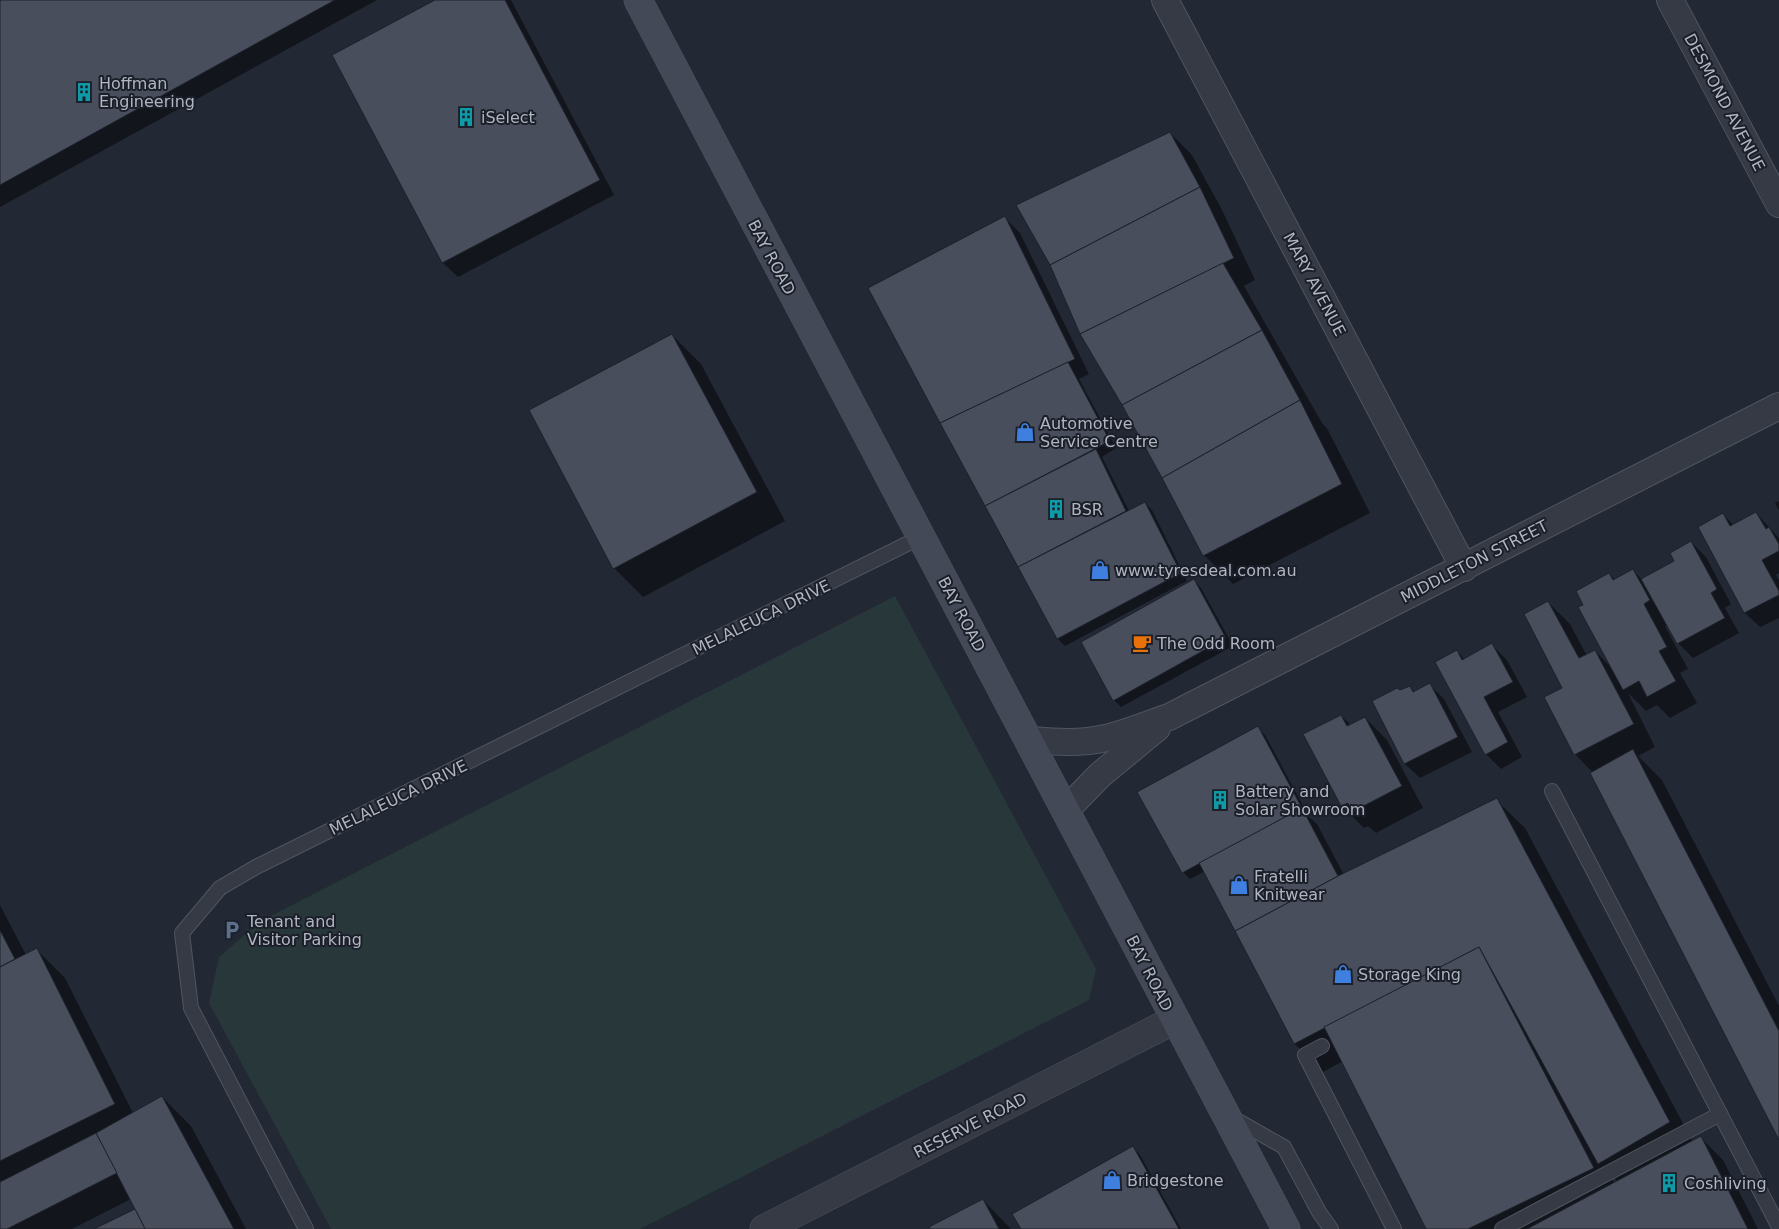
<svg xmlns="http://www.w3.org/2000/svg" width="1779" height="1229" font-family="'DejaVu Sans',sans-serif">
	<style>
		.green { fill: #283739 }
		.shadow { fill: #0007; fill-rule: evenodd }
		.building { fill: #484e5c; stroke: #1d212b }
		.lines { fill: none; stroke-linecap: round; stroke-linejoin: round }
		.service-casing { stroke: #50555f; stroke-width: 16 }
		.minor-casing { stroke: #50555f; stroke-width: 28 }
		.tertiary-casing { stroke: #50555f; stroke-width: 29 }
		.secondary-casing { stroke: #50555f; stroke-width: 29 }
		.service { stroke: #353a45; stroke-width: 14 }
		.minor { stroke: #353a45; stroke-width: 26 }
		.tertiary { stroke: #353a45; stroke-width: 28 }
		.secondary { stroke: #444957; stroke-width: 28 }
		.labels { text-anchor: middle; stroke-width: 4; stroke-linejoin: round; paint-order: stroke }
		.poi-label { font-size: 16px; fill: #b0b5c1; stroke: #1b1f29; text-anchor: start }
		.street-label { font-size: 16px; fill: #b0b5c1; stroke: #1b1f29 }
	</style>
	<rect width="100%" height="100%" fill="#222834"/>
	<polygon class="green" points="895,596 1096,969 1089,1000 640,1229 331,1229 209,1003 219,957 261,921"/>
	<g class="shadow">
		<polygon points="0,0 377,0 0,207"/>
		<polygon points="438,0 511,0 614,195 458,277 443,263 334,55"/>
		<polygon points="1170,133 1192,155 1222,210 1255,280 1244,286 1322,423 1328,430 1370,513 1233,584 1204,555"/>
		<polygon points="1005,218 1020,233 1089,374 1079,379 1116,448 1102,457 1129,511 1145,503 1152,510 1187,581 1065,646 1058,639 941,423"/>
		<polygon points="672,335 701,364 785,521 643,597 614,568"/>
		<polygon points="1779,501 1779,510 1775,503"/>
		<polygon points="1756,513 1779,538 1779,573 1776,575 1779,580 1779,618 1760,627 1745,613 1700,527 1723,515 1734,525"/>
		<polygon points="1691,542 1706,557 1731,604 1725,608 1739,633 1693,658 1678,643 1668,625 1665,626 1688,669 1680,673 1697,703 1670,718 1657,705 1646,711 1628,693 1655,747 1638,756 1662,780 1779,1006 1779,1137 1593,773 1575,754 1548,602 1570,624 1587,656 1595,651 1612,668 1584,605 1609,574 1615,580 1633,570 1642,580 1676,561"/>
		<polygon points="1194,581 1201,588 1233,646 1121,707 1114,700"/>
		<polygon points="1492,645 1507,660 1527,697 1498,712 1522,757 1501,769 1486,754 1457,651 1465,660"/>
		<polygon points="1429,684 1444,699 1472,752 1420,778 1405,764 1409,687 1414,692"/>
		<polygon points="1341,716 1351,725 1365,718 1387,740 1423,808 1376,833 1368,826 1364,828 1342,806 1305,735"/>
		<path d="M1258,728l7,7 44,82 8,7 27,51 152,-75 29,28 168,314 8,-4 22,22 35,69h-331l-84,-168 -20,11 -28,-28 -90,-173 -15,8 -7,-7zM1610,1175h1l7,7 -3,2z"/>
		<polygon points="0,905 26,955 37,950 65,978 133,1113 162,1097 191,1126 246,1229 97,1229 136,1210 131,1199 72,1229 0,1229"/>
		<polygon points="1133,1147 1140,1155 1181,1229 1022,1229"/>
		<polygon points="983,1200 1011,1229 932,1229"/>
	</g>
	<g class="building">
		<polygon points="0,0 335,0 0,185"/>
		<polygon points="435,0 505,0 600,180 442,263 332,55"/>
		<polygon points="1170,132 1200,187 1050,265 1016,205"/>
		<polygon points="1200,187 1234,258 1080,334 1050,265"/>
		<polygon points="1005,216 1075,359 940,423 868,288"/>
		<polygon points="1223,263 1262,330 1122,405 1080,334"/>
		<polygon points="1262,330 1300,400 1162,478 1122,405"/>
		<polygon points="672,334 757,492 613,569 529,410"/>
		<polygon points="1068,362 1110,441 985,506 940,423"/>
		<polygon points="1300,400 1342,484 1203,556 1162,478"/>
		<polygon points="1096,449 1126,511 1018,567 985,506"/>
		<polygon points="1145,502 1181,573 1057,639 1018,567"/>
		<polygon points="1756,512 1766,529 1769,527 1779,544 1779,551 1762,560 1779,591 1779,595 1744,613 1698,527 1723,513 1730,526"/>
		<polygon points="1691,541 1717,589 1711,593 1725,618 1677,644 1641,579 1674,561 1670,553"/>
		<polygon points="1633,569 1650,600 1644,604 1667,647 1659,651 1676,681 1647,697 1639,681 1623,690 1578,607 1583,605 1576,591 1609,573 1613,580"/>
		<polygon points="1194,579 1226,638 1113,701 1081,642"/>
		<polygon points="1548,601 1579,658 1595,650 1634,724 1574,755 1544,697 1562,688 1524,614"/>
		<polygon points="1492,643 1513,682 1484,697 1508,742 1485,755 1435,662 1457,650 1462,660"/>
		<polygon points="1430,683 1458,737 1404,764 1372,701 1397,688 1400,690 1410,686 1413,692"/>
		<polygon points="1341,715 1347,726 1365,717 1402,786 1352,812 1348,803 1341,806 1303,734"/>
		<polygon points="1258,726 1302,808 1182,873 1137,792"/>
		<polygon points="1633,749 1779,1031 1779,1140 1590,773"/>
		<polygon points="1497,798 1670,1122 1598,1164 1479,947 1294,1044 1235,931 1338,876"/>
		<polygon points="1302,808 1338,876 1235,931 1199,863"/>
		<polygon points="0,930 15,959 0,967"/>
		<polygon points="1479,947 1594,1168 1468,1229 1426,1229 1324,1027"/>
		<polygon points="37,948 115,1104 0,1161 0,967"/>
		<polygon points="162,1096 234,1229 145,1229 96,1133"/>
		<polygon points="96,1133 117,1173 7,1229 0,1229 0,1182"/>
		<polygon points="1701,1136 1748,1229 1527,1229"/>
		<polygon points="1133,1146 1179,1229 1021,1229 1012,1214"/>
		<polygon points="983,1199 999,1229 931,1229 929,1227"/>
		<polygon points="135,1209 145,1229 94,1229"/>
	</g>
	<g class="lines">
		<g class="service-casing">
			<g id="service">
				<polyline points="1552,791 1779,1227"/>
				<polyline points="1322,1046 1305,1055 1394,1229"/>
				<polyline points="1231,1117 1284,1147 1319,1212 1331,1229"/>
				<polyline points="306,1229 191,1008 182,933 220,888 256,867 921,537"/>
				<polyline points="1502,1229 1720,1114"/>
			</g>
		</g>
		<g class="minor-casing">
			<g id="minor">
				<polyline points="1165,0 1464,568"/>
				<polyline points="1670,0 1779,204"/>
				<path d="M1029,740c26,2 51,4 77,-2 21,-5 42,-14 63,-21l610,-311"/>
				<polyline points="1066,810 1100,775 1157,728"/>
			</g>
		</g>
		<g class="tertiary-casing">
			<polyline id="tertiary" points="764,1229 1174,1020"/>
		</g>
		<g class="secondary-casing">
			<polyline id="secondary" points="638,0 1286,1229"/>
		</g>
		<use href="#service" class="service"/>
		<use href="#minor" class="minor"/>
		<use href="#tertiary" class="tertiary"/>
		<use href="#secondary" class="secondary"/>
	</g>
	<defs>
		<g id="building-bare" transform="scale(1.5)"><path d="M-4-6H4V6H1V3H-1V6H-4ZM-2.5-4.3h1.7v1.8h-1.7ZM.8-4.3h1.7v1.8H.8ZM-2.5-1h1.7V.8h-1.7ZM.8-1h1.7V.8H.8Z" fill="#0f9aa8" stroke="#1b1f29" stroke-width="2.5" paint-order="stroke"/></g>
		<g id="shop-bare" transform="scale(1.5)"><path d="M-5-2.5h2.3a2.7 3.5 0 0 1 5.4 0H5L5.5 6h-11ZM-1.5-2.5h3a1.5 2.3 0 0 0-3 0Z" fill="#3f7fe0" stroke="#1b1f29" stroke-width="2.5" paint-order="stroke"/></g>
		<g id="cafe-bare" transform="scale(1.5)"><path d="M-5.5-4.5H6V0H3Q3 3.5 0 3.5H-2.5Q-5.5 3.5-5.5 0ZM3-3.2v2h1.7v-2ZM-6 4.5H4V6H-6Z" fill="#e8710a" stroke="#1b1f29" stroke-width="2.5" paint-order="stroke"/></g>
		<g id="parking-bare" transform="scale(1.5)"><path d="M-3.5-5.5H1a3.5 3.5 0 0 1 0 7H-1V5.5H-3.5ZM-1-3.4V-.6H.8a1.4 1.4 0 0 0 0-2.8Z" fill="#5c6f8a" stroke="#1b1f29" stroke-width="2.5" paint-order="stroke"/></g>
	</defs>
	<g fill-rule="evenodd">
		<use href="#building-bare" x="84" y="92"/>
		<use href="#building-bare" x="466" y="117"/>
		<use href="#shop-bare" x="1025" y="432"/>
		<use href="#building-bare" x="1056" y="509"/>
		<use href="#shop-bare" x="1100" y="570"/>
		<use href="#cafe-bare" x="1142" y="643"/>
		<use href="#building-bare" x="1220" y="800"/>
		<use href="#shop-bare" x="1239" y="885"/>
		<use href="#parking-bare" x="232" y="930"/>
		<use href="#shop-bare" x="1343" y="974"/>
		<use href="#shop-bare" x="1112" y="1180"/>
		<use href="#building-bare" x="1669" y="1183"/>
	</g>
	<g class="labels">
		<g class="poi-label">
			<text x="99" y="89">Hoffman<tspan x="99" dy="18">Engineering</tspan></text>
			<text x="481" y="123">iSelect</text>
			<text x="1040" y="429">Automotive<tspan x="1040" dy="18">Service Centre</tspan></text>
			<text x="1071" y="515">BSR</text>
			<text x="1115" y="576">www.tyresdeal.com.au</text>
			<text x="1157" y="649">The Odd Room</text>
			<text x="1235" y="797">Battery and<tspan x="1235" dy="18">Solar Showroom</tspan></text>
			<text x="1254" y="882">Fratelli<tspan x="1254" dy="18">Knitwear</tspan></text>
			<text x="247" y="927">Tenant and<tspan x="247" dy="18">Visitor Parking</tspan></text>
			<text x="1358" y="980">Storage King</text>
			<text x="1127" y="1186">Bridgestone</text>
			<text x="1684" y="1189">Coshliving</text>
		</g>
		<g class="street-label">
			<text transform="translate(1725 102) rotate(62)" y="6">DESMOND AVENUE</text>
			<text transform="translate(772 257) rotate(62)" y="6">BAY ROAD</text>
			<text transform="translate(1315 284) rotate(62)" y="6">MARY AVENUE</text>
			<text transform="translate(1474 561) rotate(-27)" y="6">MIDDLETON STREET</text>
			<text transform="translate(962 614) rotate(62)" y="6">BAY ROAD</text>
			<text transform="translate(761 617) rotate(-26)" y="6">MELALEUCA DRIVE</text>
			<text transform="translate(398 797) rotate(-26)" y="6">MELALEUCA DRIVE</text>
			<text transform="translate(1150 973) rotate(63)" y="6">BAY ROAD</text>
			<text transform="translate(970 1125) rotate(-27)" y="6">RESERVE ROAD</text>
		</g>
	</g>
</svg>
